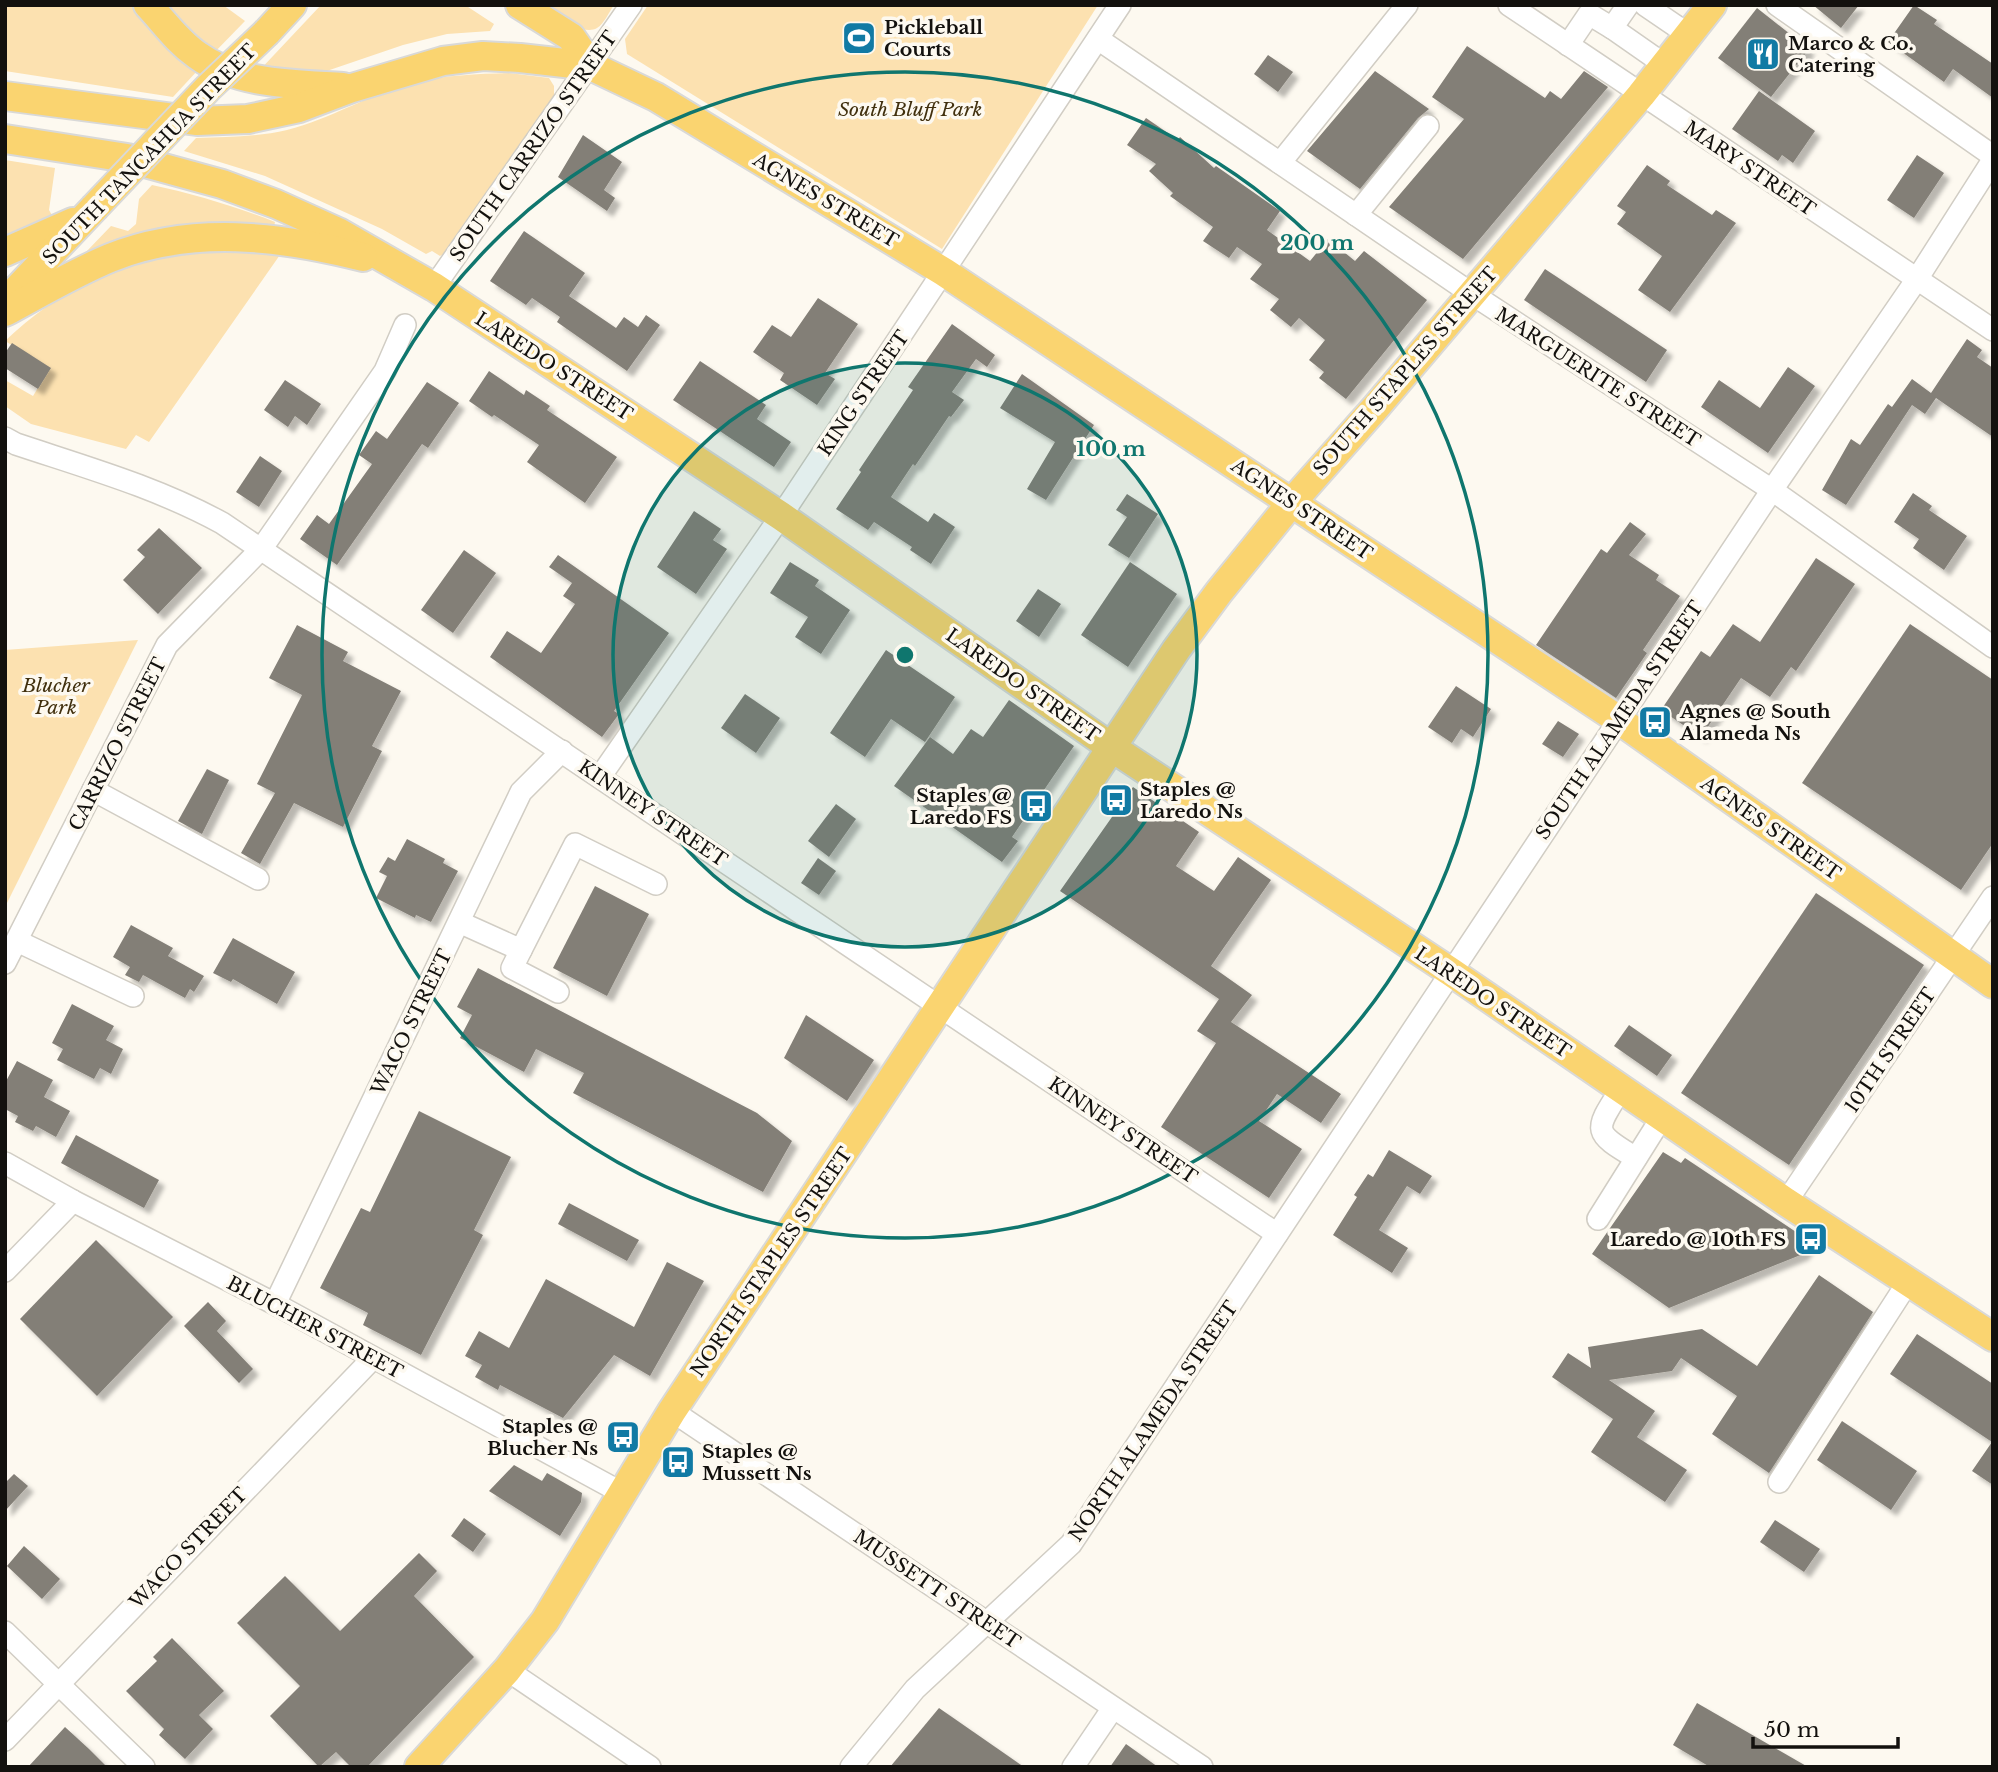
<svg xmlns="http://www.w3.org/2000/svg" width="1998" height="1772" font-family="'Libre Baskerville',serif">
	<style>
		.green { fill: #fce1b0 }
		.building { fill: #837f77; filter: url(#shadow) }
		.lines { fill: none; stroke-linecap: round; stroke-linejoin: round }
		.minor-casing { stroke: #d1cdc4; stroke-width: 24 }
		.major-casing { stroke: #d9d9d8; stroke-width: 32 }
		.minor { stroke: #fff; stroke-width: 21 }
		.major { stroke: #fad470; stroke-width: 28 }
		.major-bridge-casing { stroke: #d9d9d8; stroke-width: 32; stroke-linecap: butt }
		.major-bridge { stroke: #fad470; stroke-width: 28 }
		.ring { fill: none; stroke: #0f766e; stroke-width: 3.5 }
		.labels { text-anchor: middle; stroke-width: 7; stroke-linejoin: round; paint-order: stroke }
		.poi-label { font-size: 19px; font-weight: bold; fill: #13110e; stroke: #fdf9f0; text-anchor: start }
		.park-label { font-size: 19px; font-style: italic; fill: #41300e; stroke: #fdf9f0 }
		.street-label { font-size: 19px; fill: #13110e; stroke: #fdf9f0 }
		.centre { fill: #0f766e; stroke: #fdf9f0; stroke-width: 3.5 }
		.ring-label { font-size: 21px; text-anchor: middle; font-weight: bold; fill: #0f766e; stroke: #fdf9f0; stroke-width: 7; stroke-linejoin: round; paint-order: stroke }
	</style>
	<defs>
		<filter id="shadow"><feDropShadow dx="6" dy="6" stdDeviation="2" flood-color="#0004"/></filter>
	</defs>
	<rect width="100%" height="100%" fill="#fdf9f0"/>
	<g class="green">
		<polygon points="5,5 135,5 198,70 173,97 5,71"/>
		<polygon points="157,5 223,5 245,21 210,57"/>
		<polygon points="321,5 465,5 494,24 490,31 447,34 403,45 315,75 257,73"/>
		<path d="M540,5h74c-5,7 -10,19 -17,23 -15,9 -45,-15 -57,-23z"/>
		<polygon points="648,5 1098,5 942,249 627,54 625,39"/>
		<path d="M509,73l40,5 5,8v14l-109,153 -5,3 -8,-5 -6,3 -44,-25 -117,-53 -81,-25 12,-13c30,-1 62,-1 91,-8 44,-11 82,-36 126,-47 31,-8 64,-9 96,-10z"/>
		<polygon points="5,160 55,168 49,210 54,219 5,244"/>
		<path d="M152,185c42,9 82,21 123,37l-2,9 -185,27 -3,-5 26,-27 17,5 8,-7 3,-25z"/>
		<path d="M214,249l68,3 -133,190 -13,-7 -10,14 -95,-25 -26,-18v-26l28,16 17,-28 -45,-27c64,-60 123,-83 209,-92z"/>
		<polygon points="138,640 5,907 5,650"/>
	</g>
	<g class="building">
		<polygon points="1813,5 1859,5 1841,28"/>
		<polygon points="1914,5 1937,20 1934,24 1993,64 1993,98 1953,69 1944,82 1888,42"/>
		<polygon points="1757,8 1809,49 1771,97 1718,58"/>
		<polygon points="1467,46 1545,98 1550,91 1561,99 1584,71 1608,87 1463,259 1389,207 1464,119 1432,97"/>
		<polygon points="1268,55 1293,72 1278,92 1254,74"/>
		<polygon points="1375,71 1429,109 1418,118 1360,189 1307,151"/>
		<polygon points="1759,91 1815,131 1793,163 1782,155 1778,161 1732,129"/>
		<polygon points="1146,118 1178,140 1180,137 1214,168 1216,166 1280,211 1267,230 1310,261 1328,239 1355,261 1364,251 1427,300 1346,399 1319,378 1324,372 1309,360 1325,340 1299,318 1291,327 1270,310 1279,299 1250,279 1262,264 1237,247 1229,258 1203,241 1213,227 1170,196 1173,193 1149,171 1156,164 1127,145"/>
		<polygon points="583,135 622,162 604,190 615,198 607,211 558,177"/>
		<polygon points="1917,155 1944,173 1914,218 1887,200"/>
		<polygon points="1647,165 1670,181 1667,185 1712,215 1716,210 1736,223 1670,312 1638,290 1662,256 1617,224 1626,212 1617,206"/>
		<polygon points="524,231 585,273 569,296 616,328 624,317 638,327 646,315 660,325 627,371 557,322 560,317 532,298 526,305 490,281"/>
		<polygon points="1545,269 1667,350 1646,382 1524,300"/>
		<polygon points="818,298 858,324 825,373 835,379 817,405 780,380 784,373 753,352 772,325 791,337"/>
		<polygon points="952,324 995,355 987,367 976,359 952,392 964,400 951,417 949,416 915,466 913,464 891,497 928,522 934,513 955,527 931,564 910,550 912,547 874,522 868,530 836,509 861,472 859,470 913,390 908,387"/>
		<polygon points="1967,339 1982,350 1977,357 1993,368 1993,437 1936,398 1925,414 1912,405 1846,505 1822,490 1851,439 1860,445 1888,404 1892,407 1912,379 1931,393"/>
		<polygon points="12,343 51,368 38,389 5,368 5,353"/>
		<polygon points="700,361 766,405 757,419 791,442 774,467 673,400"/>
		<polygon points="1788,367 1815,386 1768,453 1701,407 1719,380 1760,408"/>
		<polygon points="489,371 524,395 526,390 550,406 547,410 617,457 585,503 527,462 539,445 494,415 492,417 469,401"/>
		<polygon points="1022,374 1094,425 1046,500 1027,489 1055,442 1000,408"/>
		<polygon points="285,380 321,404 307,425 295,416 288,427 264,410"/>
		<polygon points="427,382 459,403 428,448 422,444 337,565 300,539 317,515 329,524 372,464 359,455 376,431 387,439"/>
		<polygon points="260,456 282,471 259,507 236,492"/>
		<polygon points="1913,493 1932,506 1929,510 1967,536 1944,570 1913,548 1919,539 1894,522"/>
		<polygon points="1127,494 1158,514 1129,558 1108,545 1127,517 1116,510"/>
		<polygon points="694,511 721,529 713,540 727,549 696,594 657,567"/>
		<polygon points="1630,522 1646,534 1629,555 1659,575 1656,580 1680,596 1643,650 1647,653 1616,698 1536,645 1601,549 1607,553"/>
		<polygon points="159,528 202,568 158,614 123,580 145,557 137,550"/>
		<polygon points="464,550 496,573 453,633 421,610"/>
		<polygon points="558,555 669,633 614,711 619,714 602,737 490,657 507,631 541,653 575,604 563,596 572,583 549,567"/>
		<polygon points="1816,558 1855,584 1796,671 1791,667 1770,697 1741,678 1701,737 1661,710 1701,651 1710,657 1733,624 1760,642"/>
		<polygon points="790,562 819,580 815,586 850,610 821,654 795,637 808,617 770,593"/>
		<polygon points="1130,562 1177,594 1128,667 1081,635"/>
		<polygon points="1038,589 1061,604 1039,637 1016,621"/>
		<polygon points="1910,624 1993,680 1993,843 1961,890 1802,783"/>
		<polygon points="297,625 348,652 343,661 401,691 372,746 382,751 343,827 294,803 260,864 241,853 275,793 257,784 302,695 269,678"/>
		<polygon points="886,650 955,697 925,742 891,719 865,757 830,733"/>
		<polygon points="1456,686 1491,709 1473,737 1461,729 1452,743 1428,727"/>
		<polygon points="745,694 780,718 756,753 721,728"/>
		<polygon points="1009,700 1074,746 1012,837 1018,841 1002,862 894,786 930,737 953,754 971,729 983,737"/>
		<polygon points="1558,721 1579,734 1563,757 1542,744"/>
		<polygon points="207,769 229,780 202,834 178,821"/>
		<polygon points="1133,787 1199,832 1176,866 1214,891 1238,857 1271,880 1211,966 1252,995 1231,1022 1341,1094 1321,1123 1277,1094 1259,1121 1302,1149 1269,1198 1161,1127 1216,1043 1197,1031 1219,999 1060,891"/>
		<polygon points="836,804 856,819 829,857 808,841"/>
		<polygon points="407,839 445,859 443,863 458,871 431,922 416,915 415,918 376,898 387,876 379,872 388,857 395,861"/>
		<polygon points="818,858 836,871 819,895 801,883"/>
		<polygon points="595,886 649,914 607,996 553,968"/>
		<polygon points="1816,893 1924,965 1789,1165 1681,1093"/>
		<polygon points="131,925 173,948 168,956 204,976 194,992 190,989 185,998 143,975 139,982 125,975 130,967 113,957"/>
		<polygon points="233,938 295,972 277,1004 233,979 231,982 213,973"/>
		<polygon points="478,968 757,1113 792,1141 763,1192 573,1093 584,1073 536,1049 524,1072 460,1038 472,1015 457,1007"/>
		<polygon points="72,1004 114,1026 106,1040 123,1049 111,1074 100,1068 94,1079 57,1060 63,1049 52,1043"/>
		<polygon points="806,1015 874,1060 847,1101 784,1058"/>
		<polygon points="1629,1025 1672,1055 1657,1076 1614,1046"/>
		<polygon points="17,1061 53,1080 44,1097 70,1111 56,1137 36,1126 33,1131 15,1122 18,1116 5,1109 5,1083"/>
		<polygon points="419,1111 511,1157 474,1230 483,1235 421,1355 363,1325 368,1313 320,1288 361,1208 370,1212"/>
		<polygon points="76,1135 159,1180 144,1208 61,1163"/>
		<polygon points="1389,1150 1432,1176 1420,1194 1407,1186 1379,1230 1408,1248 1392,1273 1333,1235 1357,1197 1354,1195 1368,1174 1373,1177"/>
		<polygon points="1663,1152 1681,1163 1685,1158 1811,1242 1803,1254 1669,1308 1592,1254"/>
		<polygon points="569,1203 639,1240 627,1261 558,1224"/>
		<polygon points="96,1240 173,1317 97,1396 20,1319"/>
		<polygon points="667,1262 704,1281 650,1376 614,1355 563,1418 500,1385 498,1390 475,1377 482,1365 465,1356 479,1331 509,1348 546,1279 634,1327"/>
		<polygon points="1819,1275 1873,1312 1769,1473 1712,1434 1737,1396 1681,1358 1672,1371 1609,1380 1655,1411 1637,1437 1687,1470 1665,1502 1591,1452 1613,1419 1552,1377 1568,1353 1591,1368 1588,1347 1702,1329 1757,1366"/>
		<polygon points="208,1302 226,1321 217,1331 253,1369 239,1383 184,1326"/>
		<polygon points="1917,1334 1993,1384 1993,1485 1972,1471 1992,1442 1890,1374"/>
		<polygon points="1842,1421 1917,1471 1891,1510 1817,1460"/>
		<polygon points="514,1465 542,1481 547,1473 582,1493 581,1502 560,1536 489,1491"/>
		<polygon points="14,1474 28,1486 5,1511 5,1483"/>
		<polygon points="464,1518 486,1534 473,1552 451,1536"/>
		<polygon points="1775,1520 1820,1549 1804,1572 1760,1542"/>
		<polygon points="24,1546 60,1579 42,1599 7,1566"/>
		<polygon points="419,1553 437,1571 414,1596 474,1657 367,1767 351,1767 336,1752 319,1767 270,1716 300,1686 237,1623 285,1576 340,1631"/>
		<polygon points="172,1638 224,1691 199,1715 213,1729 185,1759 159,1735 164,1729 126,1691 157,1661 153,1657"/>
		<polygon points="1697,1703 1808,1767 1710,1767 1673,1745"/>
		<polygon points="939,1708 1024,1767 890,1767"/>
		<polygon points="65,1727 89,1749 107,1767 28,1767"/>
		<polygon points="1126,1744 1158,1767 1110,1767"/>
	</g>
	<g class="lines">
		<g class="minor-casing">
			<g id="minor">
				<polyline points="1509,5 1993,330"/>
				<polyline points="1645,5 1689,35"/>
				<polyline points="1777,5 1993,156"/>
				<polyline points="1612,28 1665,65"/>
				<polyline points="1098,39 1472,294 1772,490 1993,647"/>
				<polyline points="1568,45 1589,14 1612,28 1628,5"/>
				<polyline points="1280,163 1407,5"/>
				<polyline points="1356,215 1428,126"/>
				<polyline points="434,287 631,5"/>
				<path d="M5,438l11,6c72,24 140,43 206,79l1055,711"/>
				<polyline points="600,777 781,516 1120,5"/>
				<polyline points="93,790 258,879"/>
				<polyline points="459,922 521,950 575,844 656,884"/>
				<polyline points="17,941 133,996"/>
				<polyline points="521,950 512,968 558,992"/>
				<polyline points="5,963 167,645 262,548 385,371 405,325"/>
				<path d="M1621,1089c-27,42 -29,43 15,69"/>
				<polyline points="5,1163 73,1201 275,1304 624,1494"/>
				<polyline points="1786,1202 1993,897"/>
				<polyline points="1598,1219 1662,1117"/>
				<polyline points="5,1271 73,1201"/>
				<polyline points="275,1304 521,792 562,751"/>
				<polyline points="672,1411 1202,1767"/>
				<polyline points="1779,1482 1908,1282"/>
				<polyline points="5,1632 144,1767"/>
				<polyline points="507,1670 650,1767"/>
				<polyline points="5,1740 373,1358"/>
				<polyline points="851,1767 915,1689 1071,1544 1772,490 1917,279 1993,160"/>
				<polyline points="1073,1767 1113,1708"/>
			</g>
		</g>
		<g class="major-casing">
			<g id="major">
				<path d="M148,5c16,17 29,36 49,50 41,30 97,29 146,32"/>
				<polyline points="520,5 571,37 591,66"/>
				<polyline points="267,32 292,5"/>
				<polyline points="5,96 197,121 248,119 299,108 352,88 443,61 483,56 520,58 591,66 656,97 944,272 1619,720 1993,984"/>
				<polyline points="5,139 127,158 222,184 276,204 338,232 434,287 781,516 1111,747 1451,972 1786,1202 1993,1337"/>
				<polyline points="5,252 73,222"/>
				<polyline points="5,302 94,208"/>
				<path d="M5,312c35,-19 69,-39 105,-54 82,-33 170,-22 253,-1"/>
				<polyline points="419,1767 507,1670 545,1621 672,1411 1176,650 1219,592 1292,502 1376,407 1641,95 1712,5"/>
			</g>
		</g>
		<use href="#minor" class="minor"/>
		<use href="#major" class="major"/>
		<g class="major-bridge-casing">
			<polyline id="major-bridge" points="94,208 208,88 267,32"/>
		</g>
		<use href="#major-bridge" class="major-bridge"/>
	</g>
	<circle cx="905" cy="655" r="292" fill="#0f766e" fill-opacity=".12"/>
	<g class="ring">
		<circle cx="905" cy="655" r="292"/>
		<circle cx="905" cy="655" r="583"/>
	</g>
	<defs>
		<g id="stadium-square" transform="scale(1.75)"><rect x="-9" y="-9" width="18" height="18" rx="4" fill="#117aa4" stroke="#fdf9f0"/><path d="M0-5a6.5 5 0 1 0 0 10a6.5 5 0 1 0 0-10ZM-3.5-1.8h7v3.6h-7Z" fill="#fff"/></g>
		<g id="restaurant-square" transform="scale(1.75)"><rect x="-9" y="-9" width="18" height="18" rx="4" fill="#117aa4" stroke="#fdf9f0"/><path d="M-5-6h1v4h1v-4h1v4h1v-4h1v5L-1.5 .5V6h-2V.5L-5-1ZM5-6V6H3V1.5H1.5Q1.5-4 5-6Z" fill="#fff"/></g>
		<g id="bus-square" transform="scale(1.75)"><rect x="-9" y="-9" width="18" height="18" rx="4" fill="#117aa4" stroke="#fdf9f0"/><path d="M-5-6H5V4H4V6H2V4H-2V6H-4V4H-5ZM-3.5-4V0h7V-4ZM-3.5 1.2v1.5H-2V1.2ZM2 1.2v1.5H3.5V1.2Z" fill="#fff"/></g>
	</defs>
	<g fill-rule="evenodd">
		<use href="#stadium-square" x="859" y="38"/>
		<use href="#restaurant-square" x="1763" y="54"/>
		<use href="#bus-square" x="1655" y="722"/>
		<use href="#bus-square" x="1116" y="800"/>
		<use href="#bus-square" x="1036" y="806"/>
		<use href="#bus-square" x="1811" y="1239"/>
		<use href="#bus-square" x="623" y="1437"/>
		<use href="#bus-square" x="678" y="1462"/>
	</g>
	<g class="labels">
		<g class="poi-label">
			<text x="884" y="34">Pickleball<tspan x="884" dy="22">Courts</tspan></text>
			<text x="1788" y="50">Marco &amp; Co.<tspan x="1788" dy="22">Catering</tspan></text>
			<text x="1680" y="718">Agnes @ South<tspan x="1680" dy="22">Alameda Ns</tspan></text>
			<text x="1140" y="796">Staples @<tspan x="1140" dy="22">Laredo Ns</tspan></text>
			<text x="1012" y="802" text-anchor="end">Staples @<tspan x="1012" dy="22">Laredo FS</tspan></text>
			<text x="1786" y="1246" text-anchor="end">Laredo @ 10th FS</text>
			<text x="598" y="1433" text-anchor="end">Staples @<tspan x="598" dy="22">Blucher Ns</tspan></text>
			<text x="702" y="1458">Staples @<tspan x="702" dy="22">Mussett Ns</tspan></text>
		</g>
		<g class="park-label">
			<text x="910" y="116">South Bluff Park</text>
			<text x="56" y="692">Blucher<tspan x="56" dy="22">Park</tspan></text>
		</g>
		<g class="street-label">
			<text transform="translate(533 146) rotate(-55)" y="7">SOUTH CARRIZO STREET</text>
			<text transform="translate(149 154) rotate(-46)" y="7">SOUTH TANCAHUA STREET</text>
			<text transform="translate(1750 168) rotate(34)" y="7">MARY STREET</text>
			<text transform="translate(826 200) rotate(31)" y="7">AGNES STREET</text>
			<text transform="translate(554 366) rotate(33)" y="7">LAREDO STREET</text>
			<text transform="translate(1405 371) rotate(-49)" y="7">SOUTH STAPLES STREET</text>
			<text transform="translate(1598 377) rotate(33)" y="7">MARGUERITE STREET</text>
			<text transform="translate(863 393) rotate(-56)" y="7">KING STREET</text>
			<text transform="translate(1302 509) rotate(34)" y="7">AGNES STREET</text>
			<text transform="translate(1023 685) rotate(35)" y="7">LAREDO STREET</text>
			<text transform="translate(1619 720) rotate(-56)" y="7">SOUTH ALAMEDA STREET</text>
			<text transform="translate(117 744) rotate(-63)" y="7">CARRIZO STREET</text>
			<text transform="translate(653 813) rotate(34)" y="7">KINNEY STREET</text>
			<text transform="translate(1771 828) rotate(35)" y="7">AGNES STREET</text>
			<text transform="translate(1493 1002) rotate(34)" y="7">LAREDO STREET</text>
			<text transform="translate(411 1022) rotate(-64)" y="7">WACO STREET</text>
			<text transform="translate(1890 1050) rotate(-56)" y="7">10TH STREET</text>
			<text transform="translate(1123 1130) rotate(34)" y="7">KINNEY STREET</text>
			<text transform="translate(771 1262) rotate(-56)" y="7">NORTH STAPLES STREET</text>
			<text transform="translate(315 1327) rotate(28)" y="7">BLUCHER STREET</text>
			<text transform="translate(1153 1421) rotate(-56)" y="7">NORTH ALAMEDA STREET</text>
			<text transform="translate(188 1548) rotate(-46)" y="7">WACO STREET</text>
			<text transform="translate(937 1589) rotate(34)" y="7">MUSSETT STREET</text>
		</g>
	</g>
	<circle cx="905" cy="655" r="10" class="centre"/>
	<g class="ring-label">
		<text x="1317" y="250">200 m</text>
		<text x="1111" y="456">100 m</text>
	</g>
	<rect width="1998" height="1772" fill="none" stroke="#13110e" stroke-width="14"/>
	<path d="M1753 1737v10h145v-10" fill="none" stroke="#13110e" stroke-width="3.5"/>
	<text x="1764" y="1737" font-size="21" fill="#13110e" stroke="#fdf9f0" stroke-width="5" paint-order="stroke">50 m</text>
</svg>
